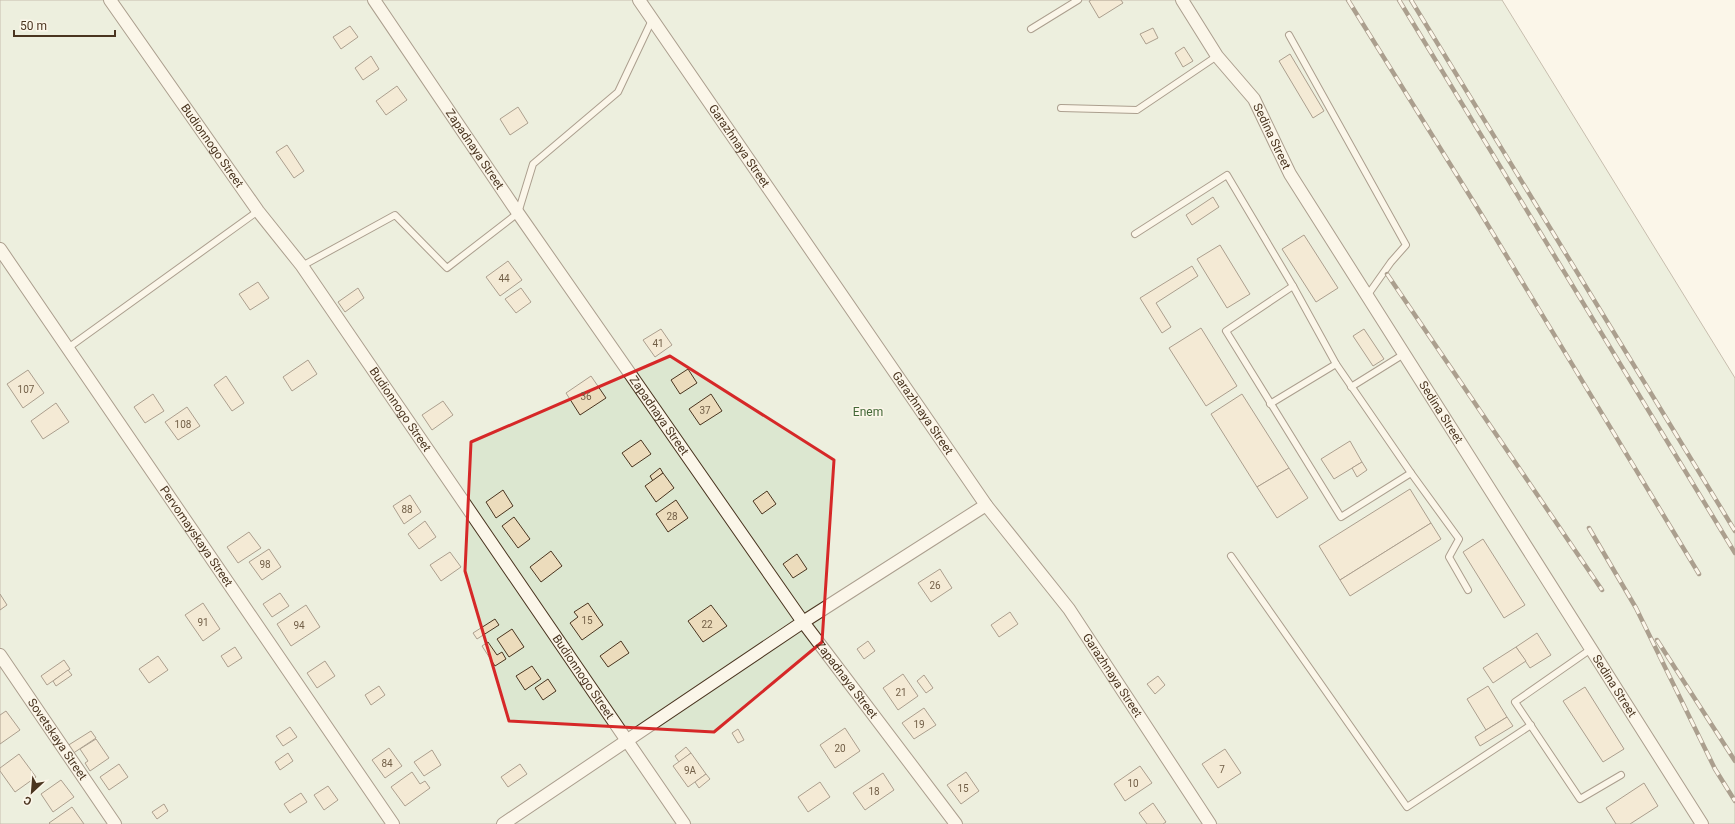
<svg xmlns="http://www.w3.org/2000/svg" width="1735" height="824" font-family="Roboto,sans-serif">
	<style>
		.green { fill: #dce7d0; stroke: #887966 }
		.building { fill: #ecdcbc; stroke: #4a3520 }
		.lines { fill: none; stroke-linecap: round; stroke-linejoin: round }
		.lane-casing { stroke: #4a3520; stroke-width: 8 }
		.street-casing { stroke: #4a3520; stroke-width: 14 }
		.lane { stroke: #fbf6e9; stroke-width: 6 }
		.street { stroke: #fbf6e9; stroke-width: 12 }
		.rail-casing { stroke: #4a3520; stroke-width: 4.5 }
		.rail { stroke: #fbf6e9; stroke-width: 3; stroke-dasharray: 9; stroke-linecap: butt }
		.marked { fill: none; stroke: #d62828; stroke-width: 3; stroke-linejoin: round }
		.labels { text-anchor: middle; stroke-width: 3; stroke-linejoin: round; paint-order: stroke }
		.number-label { font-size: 10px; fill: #725f47 }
		.street-label { font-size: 12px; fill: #4a3520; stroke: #fbf6e9 }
		.park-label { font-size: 12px; fill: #436837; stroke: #fbf6e9 }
	</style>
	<rect width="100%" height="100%" fill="#fbf6e9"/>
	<polygon class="green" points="0,0 1502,0 1735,378 1735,824 0,824"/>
	<g class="building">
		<polygon points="1091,0 1121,0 1123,3 1099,18 1089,1"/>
		<polygon points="350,26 358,37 341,49 333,37"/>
		<polygon points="1153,28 1158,38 1146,44 1140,34"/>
		<polygon points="1184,47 1193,61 1183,67 1175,53"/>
		<polygon points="1290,54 1324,111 1313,118 1279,61"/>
		<polygon points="371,56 379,69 363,80 355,68"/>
		<polygon points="397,86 407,100 386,115 376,101"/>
		<polygon points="518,107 528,123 510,135 500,119"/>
		<polygon points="287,145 304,171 294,178 276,152"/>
		<polygon points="1213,197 1219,207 1192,225 1186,215"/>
		<polygon points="1304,235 1338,288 1316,302 1282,249"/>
		<polygon points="1220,245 1250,294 1227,308 1197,259"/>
		<polygon points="508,261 522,280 500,296 486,277"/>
		<polygon points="1192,266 1198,276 1156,303 1171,327 1162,333 1140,298"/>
		<polygon points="258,282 269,298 250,310 239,294"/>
		<polygon points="358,288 364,298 345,312 338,302"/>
		<polygon points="521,288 531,302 516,313 505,299"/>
		<polygon points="1201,328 1237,386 1206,406 1169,348"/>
		<polygon points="661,329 672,345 655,357 643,340"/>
		<polygon points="1364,329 1384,359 1373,366 1353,336"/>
		<polygon points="308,360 317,374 292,391 283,377"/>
		<polygon points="688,369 697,383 680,394 671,380"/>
		<polygon points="28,370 44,393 23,408 7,384"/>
		<polygon points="226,376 244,403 232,411 214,385"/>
		<polygon points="591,376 606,398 580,415 566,393"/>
		<polygon points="153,394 164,411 145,423 134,407"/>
		<polygon points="711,394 722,411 700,425 689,409"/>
		<polygon points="1242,394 1289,468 1257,487 1211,414"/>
		<polygon points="443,401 453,415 432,430 422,415"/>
		<polygon points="56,403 69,422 43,439 31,421"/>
		<polygon points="187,407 200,426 178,440 165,422"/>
		<polygon points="641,440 651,454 632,467 622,453"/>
		<polygon points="1350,441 1362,462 1334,479 1321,459"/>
		<polygon points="1362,462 1367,470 1357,477 1352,468"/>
		<polygon points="660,468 663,473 653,481 650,476"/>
		<polygon points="1289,468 1308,498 1277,518 1257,487"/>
		<polygon points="663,473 674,488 656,502 645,486"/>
		<polygon points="1410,489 1431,523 1340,580 1319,546"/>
		<polygon points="503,490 513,506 496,518 486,502"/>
		<polygon points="767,491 776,504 762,514 753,501"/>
		<polygon points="410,495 421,512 404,524 393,506"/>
		<polygon points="676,500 688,518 668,532 656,514"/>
		<polygon points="514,517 530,539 518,548 502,526"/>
		<polygon points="425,521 436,537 419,549 408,534"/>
		<polygon points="1431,523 1441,539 1350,596 1340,580"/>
		<polygon points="249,532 261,548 238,563 227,547"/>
		<polygon points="1483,539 1525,605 1504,618 1463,552"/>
		<polygon points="269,549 281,567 262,580 249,562"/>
		<polygon points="551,551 562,566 541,582 530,567"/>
		<polygon points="450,552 461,567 441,581 430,565"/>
		<polygon points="797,554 807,569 793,578 783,564"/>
		<polygon points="940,569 952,588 931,602 918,583"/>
		<polygon points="280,593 289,606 272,617 263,604"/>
		<polygon points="0,594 7,605 0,610"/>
		<polygon points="203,603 220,629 203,641 185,615"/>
		<polygon points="588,603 603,625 582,640 570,623 578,617 574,612"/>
		<polygon points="306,605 320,627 291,646 277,624"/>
		<polygon points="711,605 727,626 703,642 688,621"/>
		<polygon points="1010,612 1018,624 999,637 991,625"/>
		<polygon points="495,619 499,625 477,639 473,633"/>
		<polygon points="512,629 524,647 509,657 497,639"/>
		<polygon points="1537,633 1551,655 1530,668 1516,647"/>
		<polygon points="621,641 629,653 608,667 600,656"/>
		<polygon points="868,641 875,651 864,659 857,649"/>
		<polygon points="488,642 497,655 502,652 506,659 495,666 482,646"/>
		<polygon points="235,647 242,658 228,667 221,656"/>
		<polygon points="1516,647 1526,661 1493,683 1483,668"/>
		<polygon points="158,656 168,670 149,683 139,669"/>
		<polygon points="64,660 70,669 47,685 41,676"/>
		<polygon points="325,661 335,676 317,688 307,673"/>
		<polygon points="532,666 541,679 525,690 516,676"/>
		<polygon points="68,670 72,675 56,686 53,681"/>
		<polygon points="903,674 918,696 898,710 883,688"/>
		<polygon points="924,675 933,688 926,693 917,681"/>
		<polygon points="1158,676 1165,685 1155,694 1147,684"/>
		<polygon points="548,679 556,691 543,700 535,688"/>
		<polygon points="379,686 385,695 371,705 365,695"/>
		<polygon points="1488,686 1507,717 1486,730 1467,699"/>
		<polygon points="1585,687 1624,749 1603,762 1563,701"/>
		<polygon points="924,708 936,725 914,739 902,723"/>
		<polygon points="6,711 20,730 0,744 0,715"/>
		<polygon points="1507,717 1513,726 1480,746 1475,737"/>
		<polygon points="290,727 297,737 283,746 276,736"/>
		<polygon points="845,728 860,751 835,768 820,745"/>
		<polygon points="738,729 744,740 738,743 732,733"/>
		<polygon points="91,731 96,738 72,754 67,746"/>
		<polygon points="96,739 109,758 90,771 85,763 88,761 80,749"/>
		<polygon points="686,747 691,753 679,762 675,756"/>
		<polygon points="389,748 402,766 385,778 372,760"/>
		<polygon points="1225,749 1241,773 1218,788 1202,764"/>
		<polygon points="432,750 441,765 424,776 414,762"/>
		<polygon points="288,753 293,761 280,770 275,762"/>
		<polygon points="691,753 706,774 688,787 673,766"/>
		<polygon points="19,754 36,777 15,792 0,771 0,768"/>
		<polygon points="119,764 128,777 109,790 100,777"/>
		<polygon points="520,764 527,774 508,787 501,777"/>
		<polygon points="1140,766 1152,783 1125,801 1114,784"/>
		<polygon points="412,772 420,784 425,781 430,788 405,806 391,787"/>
		<polygon points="966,772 979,791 961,804 947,785"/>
		<polygon points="883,773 894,790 865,810 853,793"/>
		<polygon points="706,774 710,779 699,788 695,782"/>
		<polygon points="61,780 74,797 53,812 41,794"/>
		<polygon points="820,782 830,797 808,812 798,797"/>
		<polygon points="1644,783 1658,806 1630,824 1616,824 1606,808"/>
		<polygon points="328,786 338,800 324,810 314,795"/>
		<polygon points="301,793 307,802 290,813 284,804"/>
		<polygon points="1153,803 1166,822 1163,824 1147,824 1139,813"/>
		<polygon points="164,804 168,811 157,819 152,812"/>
		<polygon points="72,807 84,824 50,824 49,823"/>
	</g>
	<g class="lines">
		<g class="lane-casing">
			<g id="lane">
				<polyline points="1031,29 1078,0"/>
				<polyline points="1289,35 1406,245 1391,262 1367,296"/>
				<polyline points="1061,108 1137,110 1217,56"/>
				<polyline points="1135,234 1227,175 1293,286 1336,364 1411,473 1459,539 1449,557 1468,590"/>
				<polyline points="302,266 395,215 447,268 518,213 533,164 618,92 652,20"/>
				<polyline points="1293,286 1226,331 1341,517 1411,473"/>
				<polyline points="68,348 258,211"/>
				<polyline points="1351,387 1404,354"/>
				<polyline points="1270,404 1336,364"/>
				<polyline points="1231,556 1407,807 1531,725"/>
				<polyline points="1591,649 1515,702 1580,799 1621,775"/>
			</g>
		</g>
		<g class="street-casing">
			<g id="street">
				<path id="s1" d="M110,0l148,211 44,55 382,558"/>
				<path id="s2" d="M374,0l144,213 285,409 153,202"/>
				<path id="s3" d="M639,0l347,505 83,104 141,215"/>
				<path id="s4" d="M1182,0l35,56 37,43 36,75 412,650"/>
				<path id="s5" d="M0,249l393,575"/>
				<path id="s6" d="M0,655l115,169"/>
				<polyline points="503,824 803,622 986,505"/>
			</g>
		</g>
		<use href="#lane" class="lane"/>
		<use href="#street" class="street"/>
		<g class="rail-casing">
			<g id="rail">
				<polyline points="1348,0 1483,217 1699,574"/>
				<polyline points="1399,0 1735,553"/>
				<polyline points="1411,0 1735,531"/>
				<polyline points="1387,274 1602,590"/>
				<polyline points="1589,528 1636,608 1715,769 1735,801"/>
				<polyline points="1657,640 1735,761"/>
			</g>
		</g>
		<use href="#rail" class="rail"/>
	</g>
	<path d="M0 0H1735V824H0ZM670,356l164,104 -12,182 -108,90 -205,-11 -44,-150 6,-129z" fill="#fbf6e9" fill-opacity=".55" fill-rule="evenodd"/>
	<path class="marked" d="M670,356l164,104 -12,182 -108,90 -205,-11 -44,-150 6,-129z"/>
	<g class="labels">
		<g class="number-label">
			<text x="504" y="282">44</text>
			<text x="658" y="347">41</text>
			<text x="26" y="393">107</text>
			<text x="586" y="400">36</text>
			<text x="705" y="414">37</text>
			<text x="183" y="428">108</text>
			<text x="407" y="513">88</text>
			<text x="672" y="520">28</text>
			<text x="265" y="568">98</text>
			<text x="935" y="589">26</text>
			<text x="587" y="624">15</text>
			<text x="203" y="626">91</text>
			<text x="707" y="628">22</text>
			<text x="299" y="629">94</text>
			<text x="901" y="696">21</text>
			<text x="919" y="728">19</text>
			<text x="840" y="752">20</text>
			<text x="387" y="767">84</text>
			<text x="1222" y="773">7</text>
			<text x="690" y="774">9А</text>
			<text x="1133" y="787">10</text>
			<text x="963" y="792">15</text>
			<text x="874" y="795">18</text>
		</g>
		<g class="street-label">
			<text dy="4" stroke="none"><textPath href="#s4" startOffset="164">Sedina Street</textPath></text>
			<text dy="4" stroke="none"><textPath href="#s1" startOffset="178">Budionnogo Street</textPath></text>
			<text dy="4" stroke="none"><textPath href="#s3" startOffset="177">Garazhnaya Street</textPath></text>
			<text dy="4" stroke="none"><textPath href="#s2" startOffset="180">Zapadnaya Street</textPath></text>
			<text dy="4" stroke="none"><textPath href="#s1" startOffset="502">Budionnogo Street</textPath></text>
			<text dy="4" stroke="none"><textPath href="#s4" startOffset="488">Sedina Street</textPath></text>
			<text dy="4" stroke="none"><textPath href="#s3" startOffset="501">Garazhnaya Street</textPath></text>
			<text dy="4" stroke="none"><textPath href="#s2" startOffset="504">Zapadnaya Street</textPath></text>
			<text dy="4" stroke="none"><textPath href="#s5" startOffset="348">Pervomayskaya Street</textPath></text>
			<text dy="4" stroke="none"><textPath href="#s3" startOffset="825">Garazhnaya Street</textPath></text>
			<text dy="4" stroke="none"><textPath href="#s1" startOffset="826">Budionnogo Street</textPath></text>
			<text dy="4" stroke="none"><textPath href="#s2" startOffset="828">Zapadnaya Street</textPath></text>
			<text dy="4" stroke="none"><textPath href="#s4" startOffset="812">Sedina Street</textPath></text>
			<text dy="4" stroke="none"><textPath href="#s6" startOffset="102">Sovetskaya Street</textPath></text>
		</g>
		<g class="park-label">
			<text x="868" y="416">Enem</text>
		</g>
	</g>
	<g transform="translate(32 792) rotate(206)" stroke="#fbf6e9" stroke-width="3" paint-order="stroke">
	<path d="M0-3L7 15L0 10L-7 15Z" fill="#4a3520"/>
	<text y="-6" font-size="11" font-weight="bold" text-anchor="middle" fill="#4a3520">С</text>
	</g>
	<path d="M14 30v6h101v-6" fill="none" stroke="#4a3520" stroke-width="2"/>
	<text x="20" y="30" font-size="12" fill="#4a3520" stroke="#fbf6e9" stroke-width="3" paint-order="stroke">50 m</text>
</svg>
